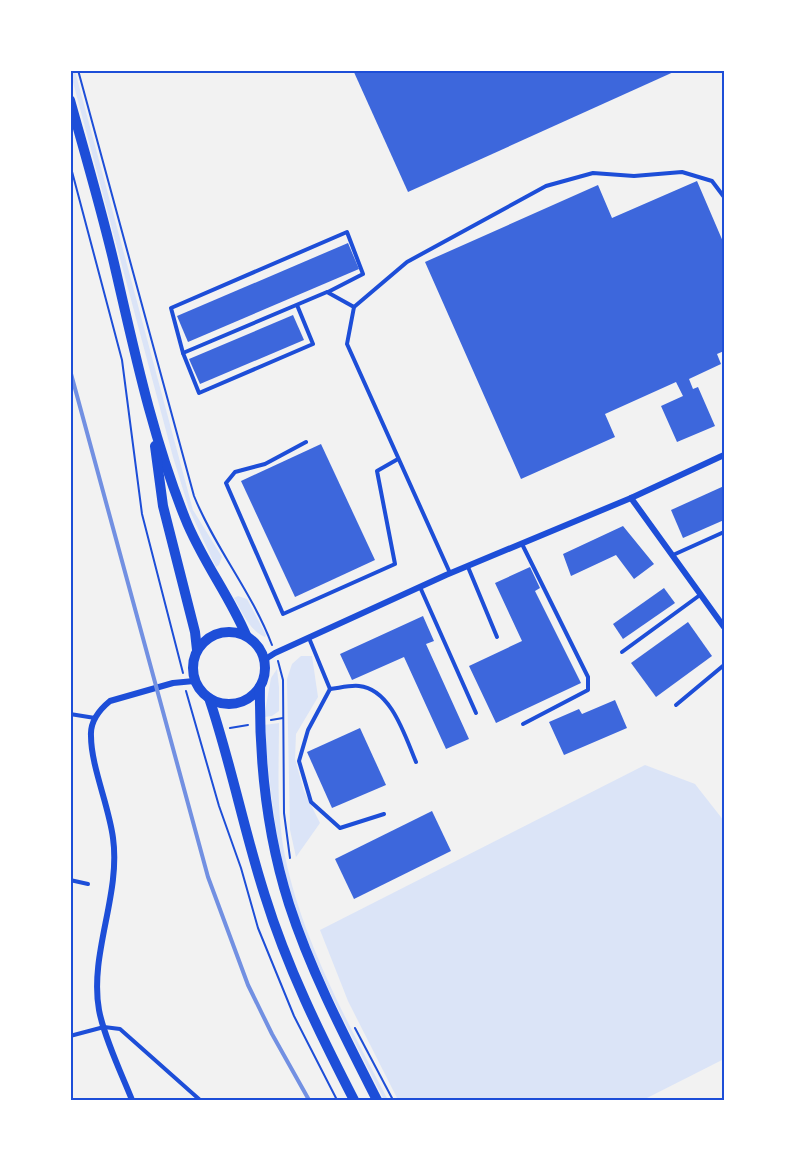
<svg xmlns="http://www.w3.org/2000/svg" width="795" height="1171" font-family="'IBM Plex Sans',sans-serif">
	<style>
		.green { fill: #dbe4f7 }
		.building { fill: #3d67dc }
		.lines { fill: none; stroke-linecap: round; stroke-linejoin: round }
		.path { stroke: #1d4ed8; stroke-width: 2 }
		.service { stroke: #1d4ed8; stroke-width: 4 }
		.minor { stroke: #1d4ed8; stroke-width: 6 }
		.secondary { stroke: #1d4ed8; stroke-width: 10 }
		.rail { stroke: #7290e2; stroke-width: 4 }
		.neatline { fill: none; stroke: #1d4ed8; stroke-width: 2 }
	</style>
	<rect width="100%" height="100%" fill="#f2f2f2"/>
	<g class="green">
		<polygon points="70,71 75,71 193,510 222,557 219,565 216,567 189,509 173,457"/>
		<path d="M238,596l9,3 19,36 -1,2c-16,-7 -22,-24 -31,-39z"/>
		<polygon points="301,656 312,656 318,697 296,734 295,759 304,791 320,823 296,857 290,830 287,679 292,664"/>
		<polygon points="277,669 279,687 279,711 272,716 264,717 271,678"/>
		<path d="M279,723c0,45 -3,89 6,133 17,84 64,169 103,244h-4c-36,-72 -76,-143 -97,-221 -14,-50 -18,-103 -23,-154z"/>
		<polygon points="645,765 695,784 724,821 724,1059 643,1100 398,1100 348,1001 320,930"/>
	</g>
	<g class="building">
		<polygon points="353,70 678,70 408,192"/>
		<polygon points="697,181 724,244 724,351 717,354 721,364 689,379 693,389 698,387 715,426 677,442 661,406 683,396 676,382 605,414 615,437 521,479 425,262 598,185 612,218"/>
		<polygon points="348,243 359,269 188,342 177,316"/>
		<polygon points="293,315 304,340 200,384 189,359"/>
		<polygon points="321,444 375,560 295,597 241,481"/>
		<polygon points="724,486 724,520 683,538 671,510"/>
		<polygon points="623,526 654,564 634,579 616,555 571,576 563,554"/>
		<polygon points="530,567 540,588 535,591 581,683 496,723 469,666 522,641 495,583"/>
		<polygon points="664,588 675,603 623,639 613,624"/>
		<polygon points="423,616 434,641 426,644 469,739 446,749 404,657 352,680 340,654"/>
		<polygon points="688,622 712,656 656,697 631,663"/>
		<polygon points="615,700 627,728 564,755 549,722 579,709 582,714"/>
		<polygon points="360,728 386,785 332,808 307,752"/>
		<polygon points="432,811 451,851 354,899 335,859"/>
	</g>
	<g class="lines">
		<g class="path">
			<path d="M78,70l116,426c21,52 58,96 78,149"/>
			<polyline points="70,164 122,360 142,514 183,673"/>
			<polyline points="278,661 283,680 284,813 290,858"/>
			<polyline points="186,691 219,806 241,868 258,928 294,1016 337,1100"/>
			<polyline points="271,720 283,718"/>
			<polyline points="230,728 248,725"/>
			<polyline points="355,1028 393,1100"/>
		</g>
		<g class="service">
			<polyline points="297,305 313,344 199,393 183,353 327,292 354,307"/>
			<polyline points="183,353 171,308 347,232 363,274 328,292"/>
			<polyline points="306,442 265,464 235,472 226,483 283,614 395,564 377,471 398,459"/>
			<polyline points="522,544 588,677 588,690 523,724"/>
			<polyline points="673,555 724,532"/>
			<polyline points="468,567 497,637"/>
			<polyline points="450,573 347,344 354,307 407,262 546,186 593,173 634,176 682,172 712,181 724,197"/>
			<polyline points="420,587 476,713"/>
			<path d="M309,638l21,51c9,-1 20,-4 29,-3 32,3 46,50 57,76"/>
			<polyline points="622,652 700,595"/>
			<polyline points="330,689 308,730 299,761 311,802 340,828 384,814"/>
			<polyline points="676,705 724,665"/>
			<polyline points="70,714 95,718"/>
			<polyline points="70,880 88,884"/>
			<polyline points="70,1036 104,1027 120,1029 200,1100"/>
		</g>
		<g class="minor">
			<polyline points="631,498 724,627"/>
			<polyline points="264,660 275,653 446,575 631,498 724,455"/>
			<path d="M132,1100c-10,-25 -28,-63 -33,-90 -10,-56 22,-115 14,-172 -4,-32 -22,-72 -22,-102 -1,-15 8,-26 19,-35l63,-18 21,-2"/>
		</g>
		<g class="secondary">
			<path d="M70,100c15,54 31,108 44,163 20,86 38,173 71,255 16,41 44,77 61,117"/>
			<polyline points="155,446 163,506 195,632 197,650"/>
			<circle cx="229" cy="668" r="36"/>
			<path d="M260,687c-1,72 7,148 29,217 22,68 56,133 88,196"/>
			<path d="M209,698c22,65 35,133 56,198 22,71 55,138 89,204"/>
		</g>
		<polyline class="rail" points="70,370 208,877 248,985 272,1034 309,1100"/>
	</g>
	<rect width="795" height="1171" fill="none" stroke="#ffffff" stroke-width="144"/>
	<rect x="72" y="72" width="651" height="1027" class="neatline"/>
</svg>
